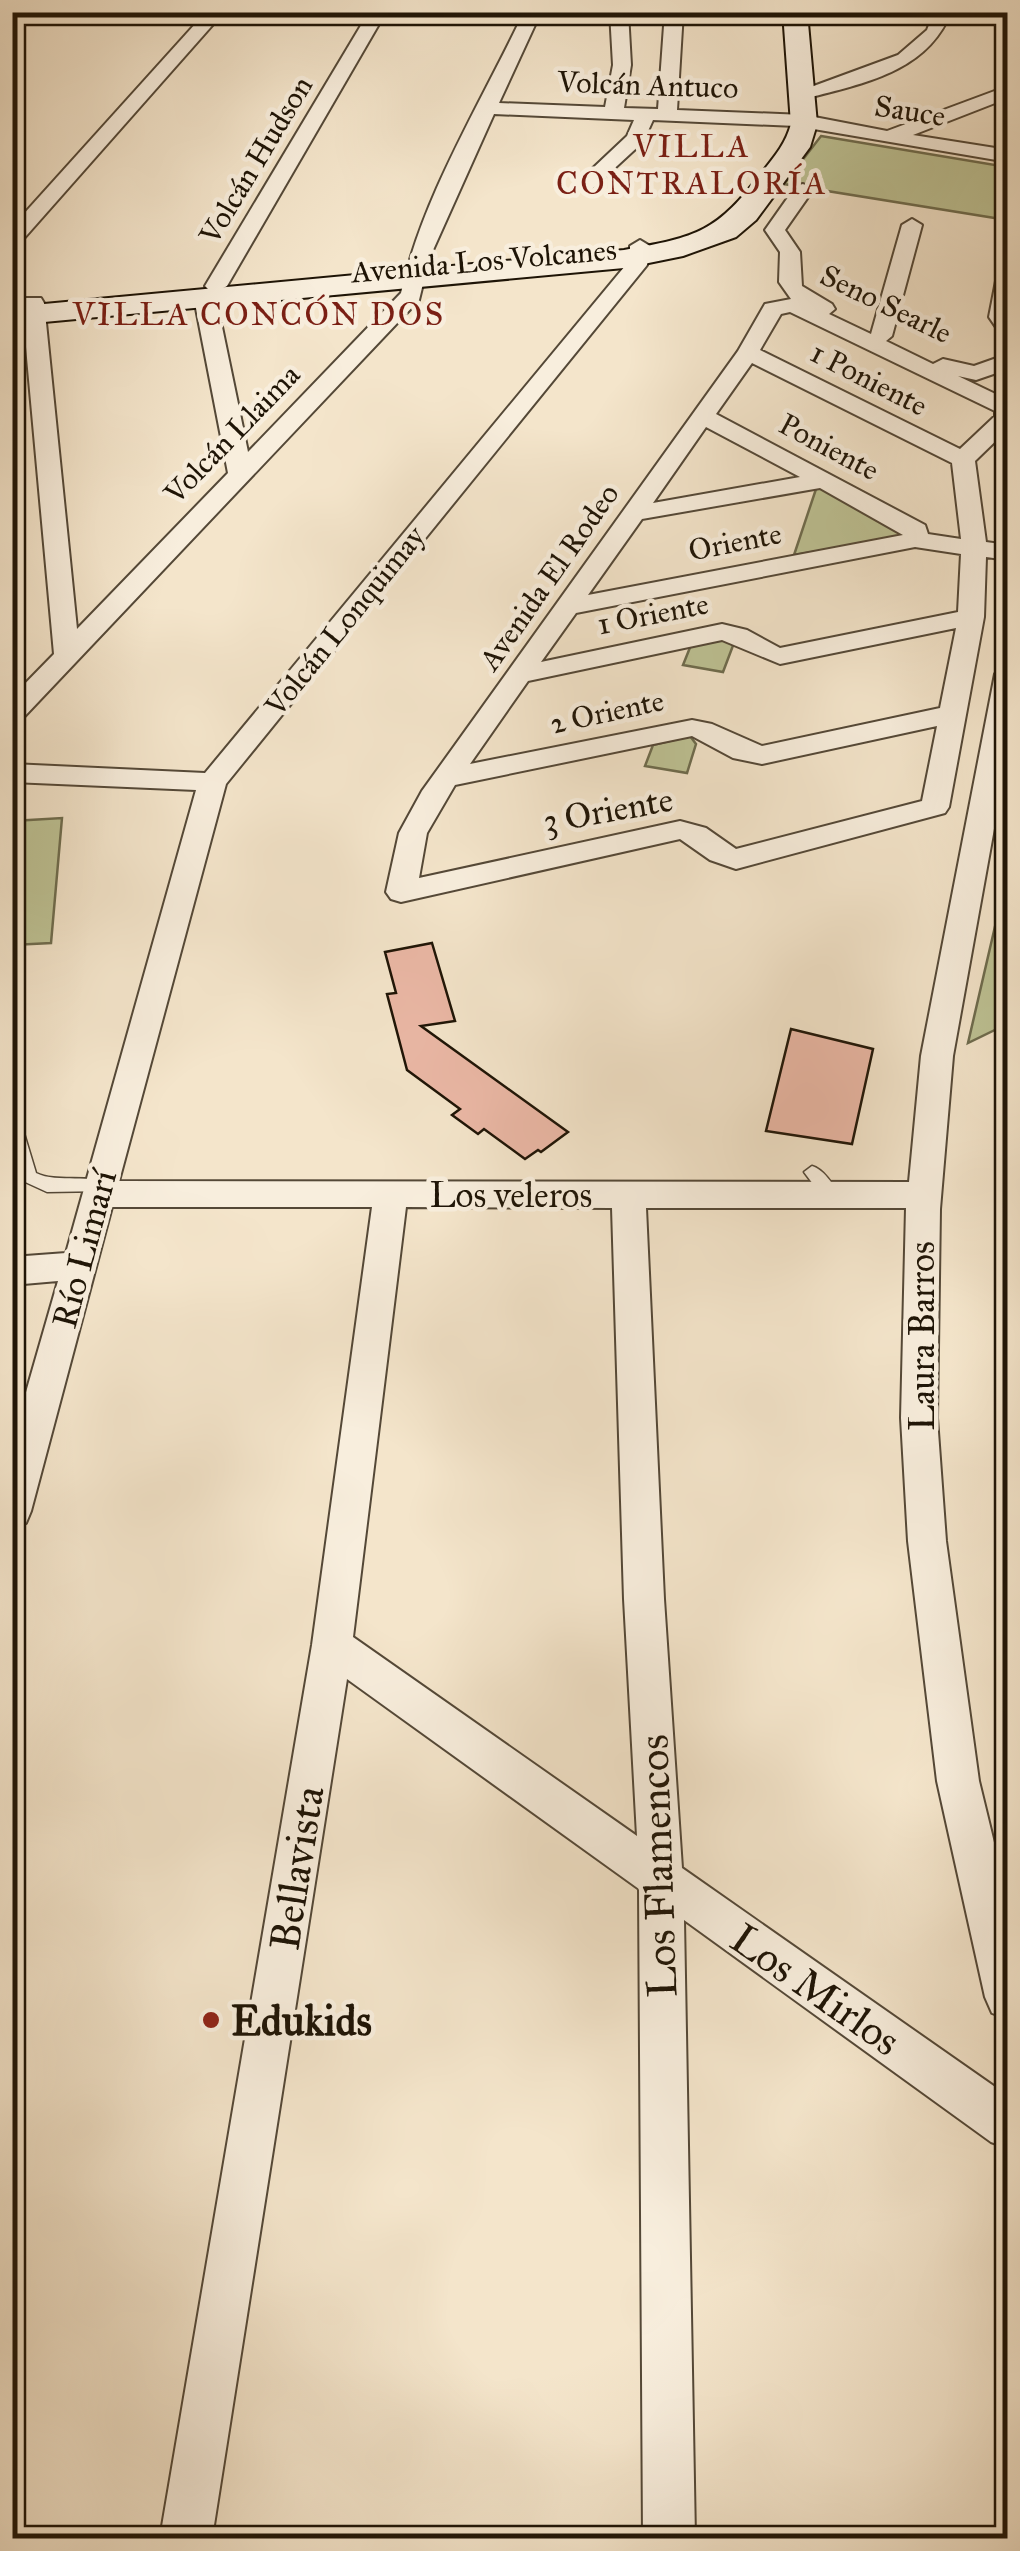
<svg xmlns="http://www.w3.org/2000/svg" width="1020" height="2551" font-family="'IM FELL Great Primer',serif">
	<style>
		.green { fill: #bec395; stroke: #6e6c4e; stroke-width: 2.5 }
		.building { fill: #ebb8a6; stroke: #1e1406; stroke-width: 2.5 }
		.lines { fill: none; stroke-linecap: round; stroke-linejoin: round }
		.lane-casing { stroke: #544837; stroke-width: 3 }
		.street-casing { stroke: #544837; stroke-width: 4 }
		.secondary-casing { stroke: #1e1406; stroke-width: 4 }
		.lane { fill: #f8eedd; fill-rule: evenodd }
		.street { fill: #f8eedd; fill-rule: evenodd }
		.secondary { fill: #f8eedd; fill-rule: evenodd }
		.poi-dot { fill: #8f2418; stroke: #f8eedd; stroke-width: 4 }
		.labels { text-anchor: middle; stroke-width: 9; stroke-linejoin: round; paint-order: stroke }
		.far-street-label { font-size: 30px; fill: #1e1406; stroke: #f8eedd }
		.far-neighbourhood-label { font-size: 32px; letter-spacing: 2.5px; fill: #7a1f14; stroke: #f8eedd }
		.street-label { font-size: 35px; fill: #1e1406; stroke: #f8eedd }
		.near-street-label { font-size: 42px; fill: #1e1406; stroke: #f8eedd }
		.near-poi-label { font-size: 42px; font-weight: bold; fill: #1e1406; stroke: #f8eedd; text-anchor: start }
	</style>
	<rect width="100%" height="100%" fill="#f4e5cb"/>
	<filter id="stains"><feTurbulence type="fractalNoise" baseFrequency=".002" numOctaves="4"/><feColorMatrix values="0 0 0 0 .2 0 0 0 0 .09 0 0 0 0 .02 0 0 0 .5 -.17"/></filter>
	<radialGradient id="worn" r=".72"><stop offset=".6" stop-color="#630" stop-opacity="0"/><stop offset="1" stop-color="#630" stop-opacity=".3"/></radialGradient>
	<g class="green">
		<polygon points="815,13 937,13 933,23 924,24 815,20"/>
		<polygon points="821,136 1007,167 1007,220 784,184"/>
		<polygon points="823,487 906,537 794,555 816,489"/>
		<polygon points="721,637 734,643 723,672 683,665 691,645"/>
		<polygon points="690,736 696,744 687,773 645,766 653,745"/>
		<polygon points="62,818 51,943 13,945 13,821"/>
		<polygon points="1003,892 1008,896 1007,1024 968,1043"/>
	</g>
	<g class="building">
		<polygon points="432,943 455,1021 421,1026 568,1132 541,1152 538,1150 525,1159 484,1129 478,1134 452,1115 460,1109 407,1070 387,994 396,993 385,952"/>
		<polygon points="791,1029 873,1049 852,1144 766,1131"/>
	</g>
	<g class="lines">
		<g class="lane-casing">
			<g id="lane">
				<path d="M12,1114l8,6 16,53c22,11 58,-1 72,13l-2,5 -59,1 -24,-11 -11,-31z"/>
				<path d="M812,1166c11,3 22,19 27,29l-2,5h-12l-21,-28z"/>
			</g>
		</g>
		<g class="street-casing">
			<g id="street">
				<polygon points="23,12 43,12 12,33 12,20"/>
				<polygon points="206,12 224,12 19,244 12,246 12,227"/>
				<polygon points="369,12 386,12 227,286 216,292 209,290 205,286"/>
				<path d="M524,12h17l-42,91 106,4 8,-42 -3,-53h18l3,53 -7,43 34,1 7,-97h18l-6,98 127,5 83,16 121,-45v12l-95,37 95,15v12l-212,-36 -143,-6 -10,22 -51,47 -7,2 -10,-6 52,-49 7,-16 -140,-6 -65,145 -10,41 -397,419 -10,2v-24l42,-43 -32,-351 3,-5h16l3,5 33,326 151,-156 -34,-175 3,-5 8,-1 11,6 32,154 153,-159c22,-98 80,-190 123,-281z"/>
				<path d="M934,12h17c-24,60 -87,71 -143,86l-7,2 -9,-6 106,-39 29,-25z"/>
				<path d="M803,184l10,6 -28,40 15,22 2,34 30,18 3,5 -6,5 42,20 31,-109 10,-6 10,6 -30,111 -6,5 47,23 10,-5 31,7 34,-12v15l-32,11 -18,-4 50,24v29l-33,32 11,81 22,3v15l-22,-3 -2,60 -35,190 -4,6 -209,56 -26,-9 -30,-21 -279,63 -10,-3 -5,-7 13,-59 23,-42 316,-440 27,-47 26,-5 -12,-17 1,-30 -15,-22 31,-44zM790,312l205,99v5l-35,33 -200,-99 21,-36zM752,363l200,100 9,76 -33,-5 -3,-9 -209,-111zM706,427l94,50 -147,26zM820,488l83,47 -315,60 54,-76zM915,547l46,7 -3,58 -178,36 -33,-18 -25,-6 -181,38 35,-49zM956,628l-16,80 -178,38 -50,-22 -20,-4 -222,44 58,-83 194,-41 58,24zM937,726l-15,75 -186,48 -30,-21 -26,-7 -261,57 8,-45 28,-48 237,-49 41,22 29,6z"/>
				<path d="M640,240l10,6 -3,19 -421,519 -107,397 790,1 12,-126 74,-382 13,-8v85l-55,305 -13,153 -3,209 9,123 33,240 29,119v119l-16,-6 -7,-16 -48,-216 -29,-240 -7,-123 5,-210h-260l18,391 18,269 326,228v52l-17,-6 -307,-222 11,618h-52l-4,-649 -292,-210 -135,859h-52l152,-893 60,-438h-260l-81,304 -5,12 -14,4v-86l46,-160 -46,4v-28l54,-4 130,-463 -184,-8v-18l193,9 425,-513v-14zM406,1207l206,1 12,391 13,237 -284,-199z"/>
				<polygon points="1008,270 1008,334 1000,333 989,317 997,276"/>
			</g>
		</g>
		<g class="secondary-casing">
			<path id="secondary" d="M783,12h24l10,112 -7,23 -54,73 -20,17 -53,19 -59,12 -612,57v-18l612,-57c74,-13 93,-18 139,-79 12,-15 23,-28 28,-47z"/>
		</g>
		<use href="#lane" class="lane"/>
		<use href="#street" class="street"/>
		<use href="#secondary" class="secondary"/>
	</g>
	<circle class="poi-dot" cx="211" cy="2020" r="10"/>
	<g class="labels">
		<g class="far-street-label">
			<text transform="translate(648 85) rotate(2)" y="10">Volcán Antuco</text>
			<text transform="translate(910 111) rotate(9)" y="10">Sauce</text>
			<text transform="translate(256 160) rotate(-59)" y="10">Volcán Hudson</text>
			<text transform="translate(484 261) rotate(-5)" y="10">Avenida Los Volcanes</text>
			<text transform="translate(886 304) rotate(26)" y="10">Seno Searle</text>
			<text transform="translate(869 379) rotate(27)" y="10">1 Poniente</text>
			<text transform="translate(232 434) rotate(-46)" y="10">Volcán Llaima</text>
			<text transform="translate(829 447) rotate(28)" y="10">Poniente</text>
			<text transform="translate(735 542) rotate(-11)" y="10">Oriente</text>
			<text transform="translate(549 577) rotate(-55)" y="10">Avenida El Rodeo</text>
			<text transform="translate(653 614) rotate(-11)" y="10">1 Oriente</text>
			<text transform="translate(345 621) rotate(-51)" y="10">Volcán Lonquimay</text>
			<text transform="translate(607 712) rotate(-12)" y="10">2 Oriente</text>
		</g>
		<g class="far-neighbourhood-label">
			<text x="692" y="157">VILLA<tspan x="692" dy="37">CONTRALORÍA</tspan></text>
			<text x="259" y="325">VILLA CONCÓN DOS</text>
		</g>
		<g class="street-label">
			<text transform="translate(608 810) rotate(-10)" y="12">3 Oriente</text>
			<text x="511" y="1207">Los veleros</text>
			<text transform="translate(84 1249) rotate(-75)" y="12">Río Limarí</text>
			<text transform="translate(922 1336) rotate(-90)" y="12">Laura Barros</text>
		</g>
		<g class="near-street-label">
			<text transform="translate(657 1866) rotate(-92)" y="15">Los Flamencos</text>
			<text transform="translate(296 1868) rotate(-81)" y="15">Bellavista</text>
			<text transform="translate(816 1989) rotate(35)" y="15">Los Mirlos</text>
		</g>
		<g class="near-poi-label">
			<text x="231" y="2035">Edukids</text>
		</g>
	</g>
	<rect width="1020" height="2551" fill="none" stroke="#f4e5cb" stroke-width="50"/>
	<rect x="15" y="15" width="990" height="2521" fill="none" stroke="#1e1406" stroke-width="5"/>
	<rect x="25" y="25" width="970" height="2501" fill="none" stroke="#1e1406" stroke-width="2.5"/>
	<rect width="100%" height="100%" filter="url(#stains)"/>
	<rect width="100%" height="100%" fill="url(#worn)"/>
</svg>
